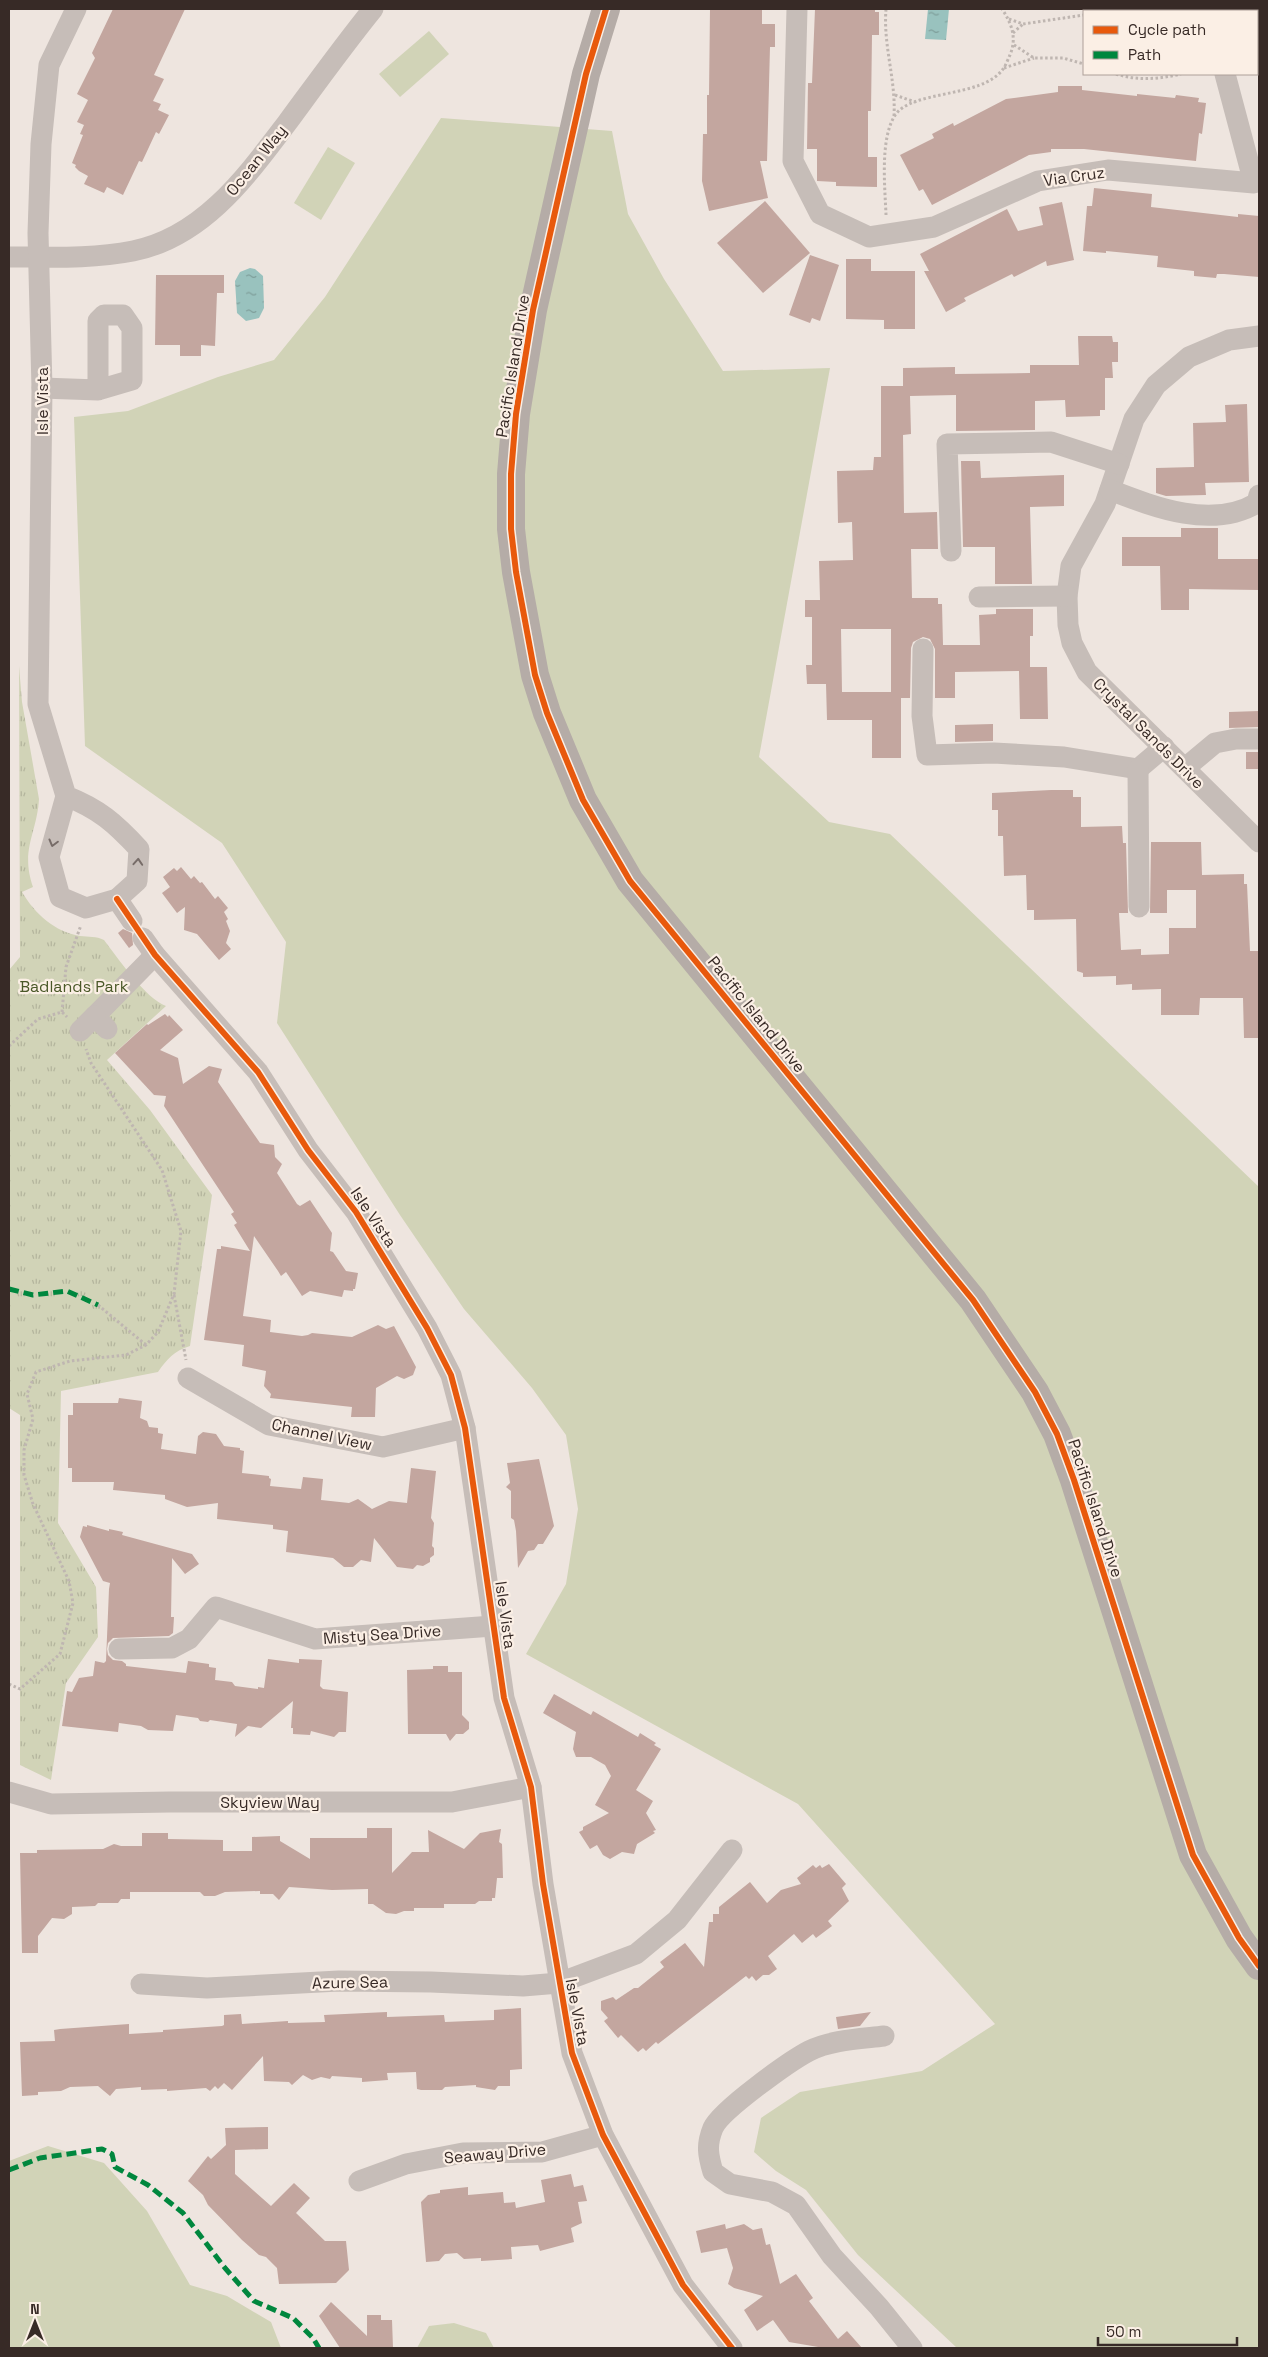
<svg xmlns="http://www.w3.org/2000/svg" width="1268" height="2357" font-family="'Space Grotesk',sans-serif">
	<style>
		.grass { fill: #d1d3b7 }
		.park { fill: url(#park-tufts) }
		.water { fill: url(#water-ripples) }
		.building { fill: #c3a69f; fill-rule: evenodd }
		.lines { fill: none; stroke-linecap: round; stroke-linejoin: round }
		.path { stroke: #bfb6b1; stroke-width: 3; stroke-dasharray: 2.5 2.5; stroke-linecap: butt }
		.minor { stroke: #c6bdb8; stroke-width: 21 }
		.major { stroke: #b5aca7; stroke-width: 28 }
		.quiet { stroke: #00873e; stroke-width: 5; stroke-dasharray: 10 5; stroke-linecap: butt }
		.cycleway-casing { stroke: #fbefe5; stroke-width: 9 }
		.cycleway { stroke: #e8590c; stroke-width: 6 }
		.oneway { stroke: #776c68 }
		.labels { text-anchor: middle; stroke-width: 4.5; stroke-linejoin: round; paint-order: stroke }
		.street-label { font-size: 16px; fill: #372a26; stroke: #fbefe5 }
		.park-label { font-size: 16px; fill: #4a5828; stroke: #fbefe5 }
	</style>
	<defs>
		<pattern id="park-tufts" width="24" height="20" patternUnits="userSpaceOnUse" patternTransform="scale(1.25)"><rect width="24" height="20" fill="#d1d3b7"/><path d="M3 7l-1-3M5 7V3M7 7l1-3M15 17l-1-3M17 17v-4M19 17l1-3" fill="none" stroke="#b4b59d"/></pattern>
		<pattern id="water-ripples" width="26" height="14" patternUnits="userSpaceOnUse" patternTransform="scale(1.25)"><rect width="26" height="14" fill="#99c2be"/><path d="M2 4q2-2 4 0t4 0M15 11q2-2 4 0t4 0" fill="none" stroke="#7e9e9a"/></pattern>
	</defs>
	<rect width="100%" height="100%" fill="#eee5df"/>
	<g class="grass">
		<polygon points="429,31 449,54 400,97 379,74"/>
		<polygon points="441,118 612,131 628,214 664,279 723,371 830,368 759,757 829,822 890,834 1259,1187 1259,2348 957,2348 858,2255 806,2190 776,2171 754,2152 761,2118 800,2092 922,2071 995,2024 798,1804 526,1654 566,1584 578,1509 566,1435 532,1388 464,1309 400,1215 277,1023 286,942 222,843 85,746 74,417 128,411 218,377 274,360 325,297"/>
		<polygon points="328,147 355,163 321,220 294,203"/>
		<polygon points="48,2146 104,2163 147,2211 190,2285 227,2296 271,2322 281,2348 9,2348 9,2161"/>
		<polygon points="454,2323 486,2333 494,2348 417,2348 429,2326"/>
	</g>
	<path class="park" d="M19,666l3,36 17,97c-2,35 -19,50 -6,88l-11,5c13,22 33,40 58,44 9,1 16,0 24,4 13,17 42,59 62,66l-59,54 43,50 62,85 -22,151c-16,5 -23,13 -32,26l-97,19 -3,132 38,64 2,50 -32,46 -15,97 -31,-15v-350l-11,-7v-438l11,-13z"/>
	<g class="water">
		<polygon points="928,9 949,9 946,40 925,39"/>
		<polygon points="250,268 255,269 263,276 264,308 259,318 246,321 237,313 235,281 240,272"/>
	</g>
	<g class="building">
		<polygon points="113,9 185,9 154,75 164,79 153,101 161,104 158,110 169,115 159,134 156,132 142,162 139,161 123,195 107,187 104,193 84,184 88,176 79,171 75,167 76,165 72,163 83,135 80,134 84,125 77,122 88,100 77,94 95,58 92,53"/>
		<polygon points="710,9 762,9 762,24 775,24 775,47 770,47 767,161 760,161 768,198 709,211 702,181 703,134 707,134 707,95 709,95"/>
		<polygon points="815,9 875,9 875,12 879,12 879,35 872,35 871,111 868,111 868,157 877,157 877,187 836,186 836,182 817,181 817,149 807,149 808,83 812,83"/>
		<polygon points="1058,86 1082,86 1082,90 1137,96 1137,94 1175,98 1176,95 1199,98 1198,102 1206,103 1202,134 1199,133 1196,161 1084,149 1051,149 1051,152 1029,155 932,205 923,189 919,191 900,155 934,138 932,134 953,123 954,126 1006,99 1058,92"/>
		<polygon points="1094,188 1152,194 1151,207 1238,217 1238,214 1259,216 1259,277 1224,274 1217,274 1216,278 1194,276 1194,271 1157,267 1158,256 1106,251 1106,253 1083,251 1087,206 1092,206"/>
		<polygon points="765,201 810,253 763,293 717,243"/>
		<polygon points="1062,202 1074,260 1047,266 1046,261 1014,277 1012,274 964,298 966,301 946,312 924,271 929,271 920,254 1007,209 1018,231 1043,225 1039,207"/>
		<polygon points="810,255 839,265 820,321 812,318 810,323 789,315"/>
		<polygon points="846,259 871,259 871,271 915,271 915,329 884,329 884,320 846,319"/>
		<polygon points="156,275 224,275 224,293 217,293 215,346 201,345 201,356 180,356 180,345 155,345"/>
		<path d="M1078,336h34l1,6h5v20h-6l1,16h-8v32h-5v6l-34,1 -1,-17 -30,1v29l-79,1v-36l-46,1 1,38 -8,1 1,78 33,-1 1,37h-27l1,49h26v6h4l1,41h37l-1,-30 17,-1v-5h37v27h-3v31h17l1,52h-28l-1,-48 -64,1v26h-20v-49l-5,-10 -7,-2 -10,5 -2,6 -1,50h-9v60h-29v-38h-45l-1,-36h-19l-1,-19h6v-48h-7v-17h15l-1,-39 34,-1 -1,-38 -14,1 -1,-52 36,-1 1,-13h7v-71h22v-18l52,-1v7l75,-1v-8h49zM841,629h50v63h-49z"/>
		<polygon points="1247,404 1249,482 1205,483 1206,495 1166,496 1156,493 1156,468 1194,467 1193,423 1226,422 1225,405"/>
		<polygon points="961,461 980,461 981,478 1064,475 1064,506 1030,507 1032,584 995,584 995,547 963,547"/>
		<polygon points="1181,528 1218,528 1218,559 1259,559 1259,590 1189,589 1189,610 1161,610 1160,566 1122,566 1122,537 1181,537"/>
		<polygon points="1259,711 1259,727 1229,728 1229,712"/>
		<polygon points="993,724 993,741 955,742 955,725"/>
		<polygon points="1259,752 1259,769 1246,769 1246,752"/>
		<polygon points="1051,790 1073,790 1073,797 1081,797 1081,827 1122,826 1123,843 1126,843 1128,913 1119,913 1121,950 1141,949 1141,955 1169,954 1169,928 1196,928 1196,890 1167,890 1167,913 1150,913 1151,842 1201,842 1202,875 1244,874 1244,884 1247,884 1250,951 1259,951 1259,1038 1244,1038 1243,998 1200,998 1199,1015 1161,1015 1161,989 1132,990 1132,984 1116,985 1116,976 1083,977 1083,973 1077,971 1076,919 1034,920 1034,910 1027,910 1026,875 1004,876 1003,836 998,836 998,810 992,810 992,793"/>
		<polygon points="181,867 191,879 194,876 200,883 202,882 215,899 218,896 228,908 224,912 228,919 226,921 230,931 226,943 231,949 219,960 197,934 184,930 185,907 177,913 162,893 170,887 163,877 174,868 177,871"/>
		<polygon points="123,929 132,933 133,945 129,948 118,933"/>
		<polygon points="165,1014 168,1017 169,1015 183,1030 160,1050 178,1058 183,1084 209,1066 222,1069 218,1082 260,1143 274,1145 275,1157 282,1164 277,1173 297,1204 300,1206 310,1200 332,1233 330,1251 333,1252 346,1271 358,1273 355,1289 353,1289 353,1291 344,1290 342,1297 310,1291 302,1296 286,1272 281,1276 278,1271 254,1236 243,1316 271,1320 270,1332 302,1336 308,1335 312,1333 352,1337 378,1325 386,1329 394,1326 416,1367 413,1375 404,1379 397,1376 376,1388 375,1417 351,1417 352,1407 270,1398 271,1394 264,1386 266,1371 242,1366 244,1345 204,1340 217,1249 221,1249 221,1246 250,1251 234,1225 237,1223 231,1214 234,1212 164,1106 166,1096 154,1095 115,1053 147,1024 148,1025"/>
		<polygon points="119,1398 142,1401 140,1418 147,1421 149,1427 158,1428 158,1433 163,1434 161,1449 196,1454 198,1436 203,1432 216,1434 224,1446 240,1448 240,1450 244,1451 242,1473 269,1476 269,1478 271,1479 270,1486 301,1489 303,1477 323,1479 321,1500 349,1503 358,1499 372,1509 389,1501 407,1503 411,1468 436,1471 431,1518 434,1523 432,1546 434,1548 434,1555 430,1558 430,1562 423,1566 417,1565 413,1569 397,1567 374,1538 371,1562 361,1560 353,1567 344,1567 333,1558 286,1552 288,1531 273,1529 273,1525 217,1519 218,1503 187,1507 165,1499 165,1495 113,1490 114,1482 72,1482 72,1468 68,1468 68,1415 73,1415 73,1403 118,1403"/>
		<polygon points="539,1459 554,1526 543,1544 538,1544 534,1550 528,1551 518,1568 516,1531 514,1520 511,1518 511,1491 506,1487 510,1483 507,1463"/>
		<polygon points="87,1525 109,1531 109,1529 123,1532 122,1535 192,1554 199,1564 185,1574 172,1558 171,1617 174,1617 173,1633 169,1636 113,1638 108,1643 107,1649 108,1655 113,1660 122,1661 126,1664 126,1666 186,1673 188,1661 209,1664 209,1667 216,1668 215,1680 232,1682 235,1686 258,1689 258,1687 264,1688 268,1659 299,1663 299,1659 322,1660 320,1686 323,1689 348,1692 346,1732 339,1732 334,1737 311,1731 310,1735 293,1734 293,1728 291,1728 293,1701 261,1728 248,1726 235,1737 237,1724 210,1720 208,1722 200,1721 198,1718 176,1715 173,1731 148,1730 141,1726 119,1723 118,1732 62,1726 67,1691 72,1692 79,1678 93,1676 95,1661 104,1663 106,1661 109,1589 110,1583 103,1581 80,1537 83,1526 87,1527"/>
		<polygon points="433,1666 448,1666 448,1672 462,1672 462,1715 469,1722 469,1729 463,1734 456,1734 450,1741 446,1734 408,1734 407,1670 433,1669"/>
		<polygon points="554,1694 591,1715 593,1711 638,1737 640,1733 656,1743 654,1745 661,1749 636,1790 653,1801 646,1813 656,1830 653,1831 655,1833 637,1844 634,1854 622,1852 610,1859 603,1855 597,1845 590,1849 579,1832 583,1830 583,1827 609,1813 595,1805 611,1776 605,1765 591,1757 576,1757 573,1749 576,1732 543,1713"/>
		<polygon points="367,1828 392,1828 392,1873 412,1852 429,1852 428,1830 464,1849 480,1833 501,1829 499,1842 502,1844 503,1878 497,1878 495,1898 492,1898 492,1901 479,1901 475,1904 444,1904 444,1908 414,1908 414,1911 404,1911 396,1914 386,1913 373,1904 368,1904 368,1889 332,1890 289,1887 279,1900 273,1894 260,1894 260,1891 225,1892 215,1896 204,1896 200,1892 130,1892 130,1899 121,1899 118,1903 98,1903 95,1906 72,1907 72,1914 64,1919 52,1918 38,1936 38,1953 22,1953 20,1853 37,1853 37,1850 103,1849 114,1844 121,1846 142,1846 142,1833 168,1833 168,1839 223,1840 223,1851 252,1851 252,1837 280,1836 280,1841 310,1859 310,1838 367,1838"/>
		<polygon points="829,1864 846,1884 842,1888 849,1901 828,1921 832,1926 816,1938 813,1934 802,1943 794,1934 768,1956 777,1969 769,1975 763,1975 756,1981 752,1976 749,1979 746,1976 658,2044 656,2042 646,2051 643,2048 638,2052 621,2035 618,2038 604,2021 608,2018 601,2010 601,2001 613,1997 616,2000 634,1988 638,1988 664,1967 660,1962 685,1943 704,1967 709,1922 713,1922 713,1914 719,1914 719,1907 750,1882 767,1903 781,1890 801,1884 797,1878 813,1865 816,1868 820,1865 822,1868"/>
		<polygon points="521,2008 522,2069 510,2070 510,2086 498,2086 495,2090 476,2087 476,2085 445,2087 442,2090 421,2090 417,2089 416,2072 387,2073 388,2080 362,2082 362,2078 332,2076 330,2079 321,2077 312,2080 303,2075 292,2085 289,2082 264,2081 263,2056 232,2090 224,2083 218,2089 215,2086 210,2091 206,2088 167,2091 167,2089 141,2090 141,2087 116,2089 110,2096 98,2086 70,2087 61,2091 38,2092 38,2095 22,2096 20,2042 55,2041 54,2030 60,2029 129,2024 129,2034 163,2032 163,2030 222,2026 224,2025 224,2015 241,2014 242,2024 288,2021 288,2023 325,2022 324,2015 387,2012 387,2017 444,2015 445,2022 494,2020 494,2010"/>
		<polygon points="871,2012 860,2026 838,2029 836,2017"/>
		<polygon points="268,2127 268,2149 235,2150 235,2174 271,2206 294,2183 310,2198 296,2213 325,2241 346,2241 349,2270 336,2283 279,2284 277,2268 266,2257 259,2255 242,2240 208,2205 203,2195 188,2181 208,2156 211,2159 226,2145 225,2128"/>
		<polygon points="571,2174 574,2187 583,2185 587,2201 578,2202 582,2223 571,2228 574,2242 540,2251 538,2245 511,2247 512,2259 481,2261 481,2258 464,2259 457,2253 445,2254 439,2261 426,2262 421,2202 428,2195 440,2193 440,2190 468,2187 468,2195 503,2192 504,2203 515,2202 516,2208 545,2202 541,2180"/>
		<polygon points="725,2224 726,2229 744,2224 753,2230 762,2228 766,2245 770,2244 780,2284 796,2274 813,2298 809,2301 838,2339 847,2331 862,2348 824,2348 789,2342 773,2320 757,2331 744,2310 763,2296 734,2288 728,2284 733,2268 727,2248 701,2253 696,2231"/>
		<polygon points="331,2302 367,2336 367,2315 381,2315 381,2320 392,2320 393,2348 340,2348 319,2316"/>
	</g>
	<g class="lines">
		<g class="path">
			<path d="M886,9c-3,37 10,70 8,107"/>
			<polyline points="1100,11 1139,9"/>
			<polyline points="1009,19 1023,24 1084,15"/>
			<polyline points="1013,33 1023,24"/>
			<polyline points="1014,45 1034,58 1063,58 1084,64"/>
			<polyline points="1004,68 1034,58"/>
			<path d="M1116,74c22,7 43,5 65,0"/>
			<polyline points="895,95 915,102"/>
			<path d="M886,215c-1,-27 -6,-74 8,-98 15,-28 88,-18 109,-48 3,-4 5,-10 7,-14 7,-17 2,-31 -8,-46"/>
			<polyline points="62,1012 66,967 81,925"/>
			<polyline points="9,1046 38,1019 62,1012 67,1017"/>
			<polyline points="174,1295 186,1360"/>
			<polyline points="98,1305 146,1345"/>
			<polyline points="9,1684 20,1689 60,1654 73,1603 69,1581 33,1504 24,1475 24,1450 33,1419 27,1394 36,1372 70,1361 126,1355 146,1345 158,1332 174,1294 181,1231 162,1170 91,1063 86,1049"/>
		</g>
		<g class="minor">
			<polyline points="797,9 793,161 820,214 869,237 934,227 1038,181 1108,170 1254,183 1225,74"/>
			<polyline points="1203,9 1204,11"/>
			<polyline points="1257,16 1259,15"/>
			<polyline points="1257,41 1259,40"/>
			<path d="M9,257c41,0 83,2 124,-6 70,-14 113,-74 154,-128 28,-38 56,-77 86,-114"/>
			<polyline points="1259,336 1229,340 1189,357 1156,385 1134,419 1105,504 1071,566 1067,596 1068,625 1072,643 1087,672 1259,842"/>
			<polyline points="42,388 98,390 132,380 132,328 123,315 104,315 98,321 98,390"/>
			<path d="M1110,490c44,17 102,40 147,13l2,-8"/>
			<polyline points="951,551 947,444 1051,442 1119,464"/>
			<polyline points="979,597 1067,596"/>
			<polyline points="923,649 922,716 927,755 994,753 1064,757 1138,769 1164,747"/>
			<polyline points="1185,768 1215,743 1236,739 1259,739"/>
			<polyline points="1138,769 1139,907"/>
			<path d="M66,796c33,13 49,27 73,53l-2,32 -20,18 -31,9 -26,-11 -11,-40 17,-61 -28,-92 4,-316 -4,-155 3,-89 8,-79 27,-56"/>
			<polyline points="117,899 132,921"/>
			<polyline points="143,938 155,955 258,1072 308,1150 356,1212 427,1328 451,1375 465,1428 504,1698 531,1787 543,1884 572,2053 603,2135 683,2285 732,2348"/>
			<polyline points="107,1029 95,1016 155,955"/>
			<polyline points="80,1031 95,1016"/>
			<polyline points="188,1378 269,1425 383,1447 465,1428"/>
			<polyline points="119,1649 172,1648 189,1639 216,1607 315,1639 493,1626"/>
			<polyline points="9,1792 51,1804 170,1802 452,1802 531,1787"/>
			<polyline points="141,1984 207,1988 339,1981 431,1982 523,1986 559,1983 636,1954 677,1920 732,1850"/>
			<path d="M884,2036c-25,3 -53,4 -75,15 -19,10 -88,59 -96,77 -7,17 -5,27 0,44l17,12 42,8 24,13 36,51 47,51 33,41"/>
			<polyline points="359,2181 406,2164 463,2153 542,2152 603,2135"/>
		</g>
		<polyline class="major" points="606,9 586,74 533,310 516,414 511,474 511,529 516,572 535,675 547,713 583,800 630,881 973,1300 1035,1392 1057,1434 1074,1480 1193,1855 1239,1938 1259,1966"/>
		<g class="quiet">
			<polyline points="9,1289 33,1295 67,1291 98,1305"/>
			<polyline points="9,2170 40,2158 102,2149 112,2154 115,2167 148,2185 183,2213 225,2268 254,2301 293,2318 313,2338 319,2348"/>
		</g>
		<g class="cycleway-casing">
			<g id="cycleway">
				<polyline points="606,9 586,74 533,310 516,414 511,474 511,529 516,572 535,675 547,713 583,800 630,881 973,1300 1035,1392 1057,1434 1074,1480 1193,1855 1239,1938 1259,1966"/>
				<polyline points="117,899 155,955 258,1072 308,1150 356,1212 427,1328 451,1375 465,1428 504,1698 531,1787 543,1884 572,2053 603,2135 683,2285 732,2348"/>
			</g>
		</g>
		<use href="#cycleway" class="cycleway"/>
	</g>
	<defs><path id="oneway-chevron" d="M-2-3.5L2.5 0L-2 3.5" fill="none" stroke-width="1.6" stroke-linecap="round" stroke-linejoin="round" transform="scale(1.25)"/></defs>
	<g class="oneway">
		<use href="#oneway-chevron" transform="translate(53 843) rotate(105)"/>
		<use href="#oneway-chevron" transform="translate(138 862) rotate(-86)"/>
	</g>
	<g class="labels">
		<g class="street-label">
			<text transform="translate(256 160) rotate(-51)" y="6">Ocean Way</text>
			<text transform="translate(1074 176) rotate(-8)" y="6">Via Cruz</text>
			<text transform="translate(512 366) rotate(-81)" y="6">Pacific Island Drive</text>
			<text transform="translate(42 401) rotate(-90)" y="6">Isle Vista</text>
			<text transform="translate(1149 733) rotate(45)" y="6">Crystal Sands Drive</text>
			<text transform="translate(757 1014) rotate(51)" y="6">Pacific Island Drive</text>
			<text transform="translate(374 1217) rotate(56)" y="6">Isle Vista</text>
			<text transform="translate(322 1434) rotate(12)" y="6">Channel View</text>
			<text transform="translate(1096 1508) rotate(72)" y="6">Pacific Island Drive</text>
			<text transform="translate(506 1615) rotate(82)" y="6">Isle Vista</text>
			<text transform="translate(382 1634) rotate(-4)" y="6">Misty Sea Drive</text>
			<text x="270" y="1808">Skyview Way</text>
			<text transform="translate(350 1982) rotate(-1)" y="6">Azure Sea</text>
			<text transform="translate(578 2012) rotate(79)" y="6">Isle Vista</text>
			<text transform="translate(495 2153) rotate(-5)" y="6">Seaway Drive</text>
		</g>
		<g class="park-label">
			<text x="74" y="992">Badlands Park</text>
		</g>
	</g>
	<rect width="1268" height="2357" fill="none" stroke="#372a26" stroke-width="20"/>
	<rect x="1083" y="10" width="175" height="65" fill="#fbefe5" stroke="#ada099"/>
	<rect x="1093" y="26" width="25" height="8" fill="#e8590c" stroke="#ada099"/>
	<text x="1128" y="35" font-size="15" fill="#372a26">Cycle path</text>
	<rect x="1093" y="51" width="25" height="8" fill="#00873e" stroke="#ada099"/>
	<text x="1128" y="60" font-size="15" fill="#372a26">Path</text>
	<g transform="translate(35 2322)" stroke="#fbefe5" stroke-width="4" paint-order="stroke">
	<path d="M0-4L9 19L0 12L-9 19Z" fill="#372a26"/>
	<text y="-8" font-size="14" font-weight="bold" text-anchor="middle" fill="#372a26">N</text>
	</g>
	<path d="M1098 2337v8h139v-8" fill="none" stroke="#372a26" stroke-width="2.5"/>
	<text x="1106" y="2337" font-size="15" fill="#372a26" stroke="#fbefe5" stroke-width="4" paint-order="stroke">50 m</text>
</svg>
